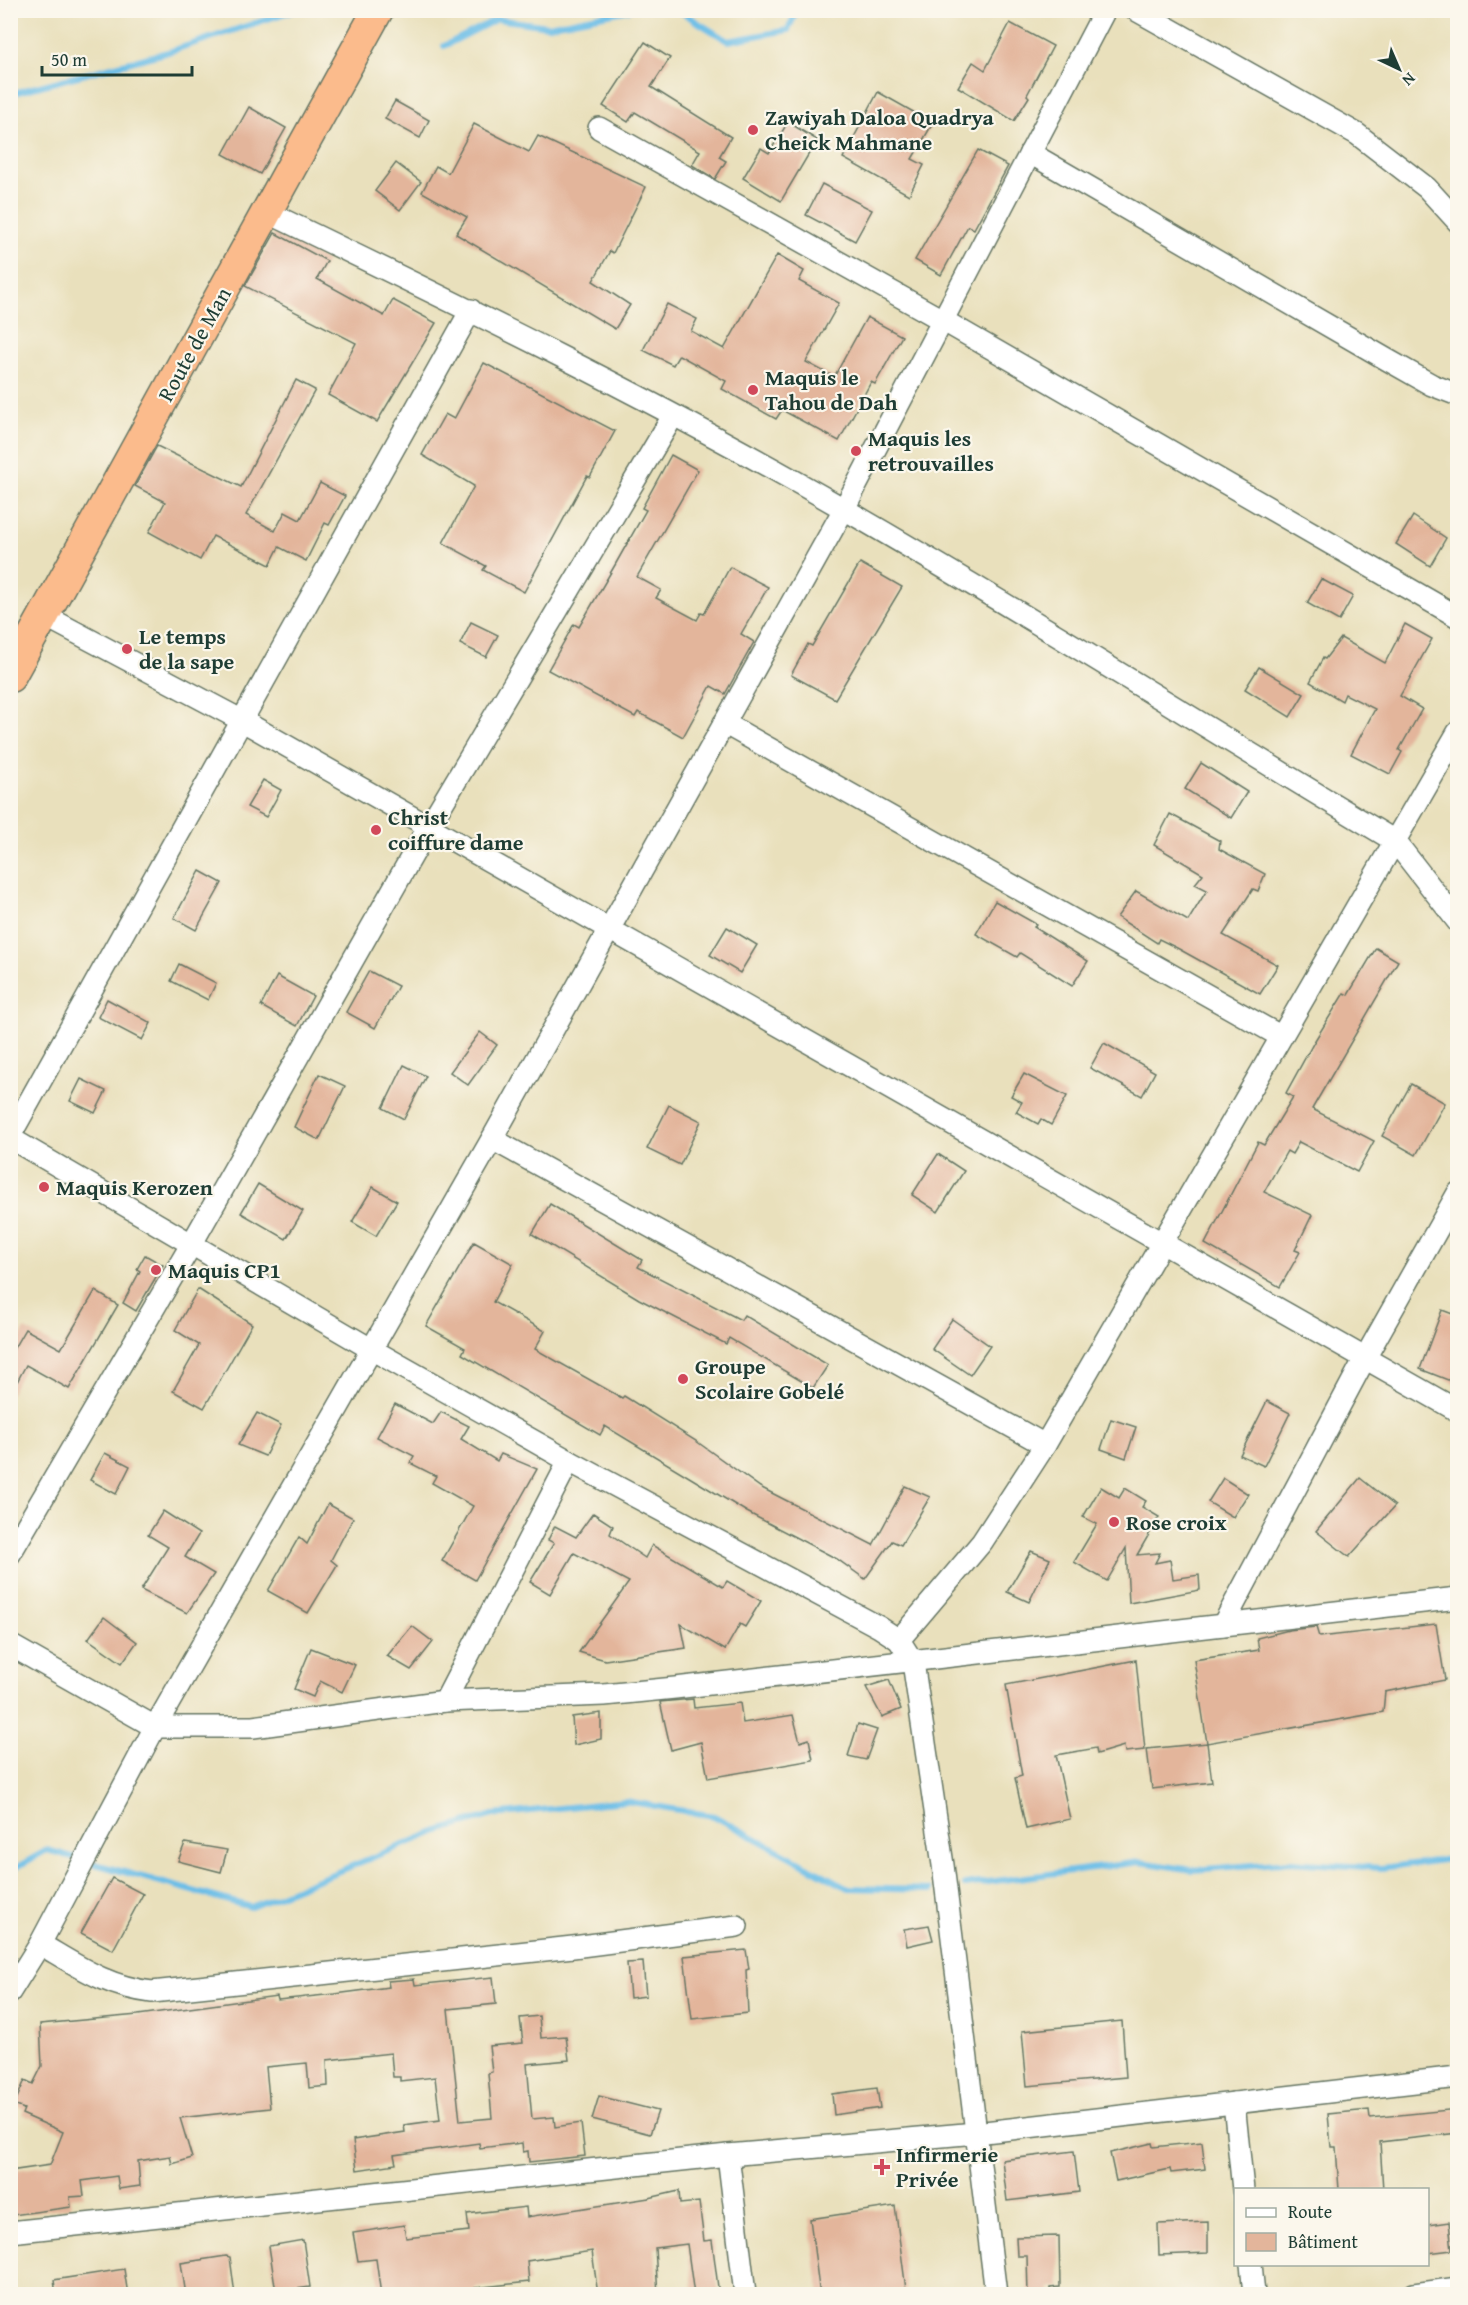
<svg xmlns="http://www.w3.org/2000/svg" width="1468" height="2305" font-family="'Gentium Book Plus',serif">
	<style>
		.lines { fill: none; stroke-linecap: round; stroke-linejoin: round }
		.stream { stroke: #6cbee7; stroke-width: 6 }
		.building { fill: #e3b59b }
		.minor-casing { stroke: #667664; stroke-width: 24 }
		.highway-casing { stroke: #667664; stroke-width: 33 }
		.minor { stroke: #fff; stroke-width: 21 }
		.highway { stroke: #fbbb8c; stroke-width: 30 }
		.poi-dot { fill: #d1495b; stroke: #fbf7ec; stroke-width: 2 }
		.labels { text-anchor: middle; stroke-width: 4.5; stroke-linejoin: round; paint-order: stroke }
		.poi-label { font-size: 22px; font-weight: bold; fill: #1f3d34; stroke: #fbf7ec; text-anchor: start }
		.street-label { font-size: 22px; fill: #1f3d34; stroke: #fbf7ec }
	</style>
	<rect width="100%" height="100%" fill="#fbf7ec"/>
	<filter id="ink" filterUnits="userSpaceOnUse"><feTurbulence type="fractalNoise" baseFrequency=".0167" numOctaves="2"/><feDisplacementMap in="SourceGraphic" scale="12" xChannelSelector="R" yChannelSelector="G"/><feConvolveMatrix kernelMatrix="1 2 1 2 8 2 1 2 1" color-interpolation-filters="sRGB"/></filter>
	<filter id="wash" filterUnits="userSpaceOnUse"><feTurbulence type="fractalNoise" baseFrequency=".008" numOctaves="4" result="noise"/><feDisplacementMap in="SourceGraphic" scale="24" xChannelSelector="R" yChannelSelector="G"/><feGaussianBlur stdDeviation="1.35" result="paint"/><feColorMatrix in="noise" values="0 0 0 0 0 0 0 0 0 0 0 0 0 0 0 0 0 1.4 0 .05"/><feComposite in="paint" operator="in"/></filter>
	<g filter="url(#wash)">
		<rect width="100%" height="100%" fill="#e9e0bc"/>
		<g class="lines">
			<g class="stream">
				<polyline points="678,10 728,41 788,30 797,10"/>
				<polyline points="444,46 497,19 548,26 629,10"/>
				<polyline points="10,94 168,52 295,10"/>
				<polyline points="88,1862 251,1907 435,1832 493,1815 626,1801 714,1816 848,1888 930,1890"/>
				<polyline points="10,1871 47,1850 80,1859"/>
				<polyline points="965,1885 1140,1862 1193,1870 1290,1862 1381,1868 1458,1858"/>
			</g>
		</g>
		<g id="blocks">
			<g class="building">
				<polygon points="1010,23 1053,46 1027,95 1029,97 1014,121 958,87 973,62 985,70"/>
				<polygon points="645,42 670,58 651,87 731,137 719,157 726,161 715,179 692,165 700,151 635,112 628,122 603,106"/>
				<polygon points="878,92 933,123 912,159 924,165 909,195 843,158"/>
				<polygon points="395,101 429,120 420,138 385,119"/>
				<polygon points="249,107 286,128 260,174 223,154"/>
				<polygon points="788,122 817,140 781,201 743,178 761,148 769,153"/>
				<polygon points="474,124 529,152 538,136 646,187 613,253 610,251 593,281 630,305 615,329 456,234 467,217 422,192 436,166 448,173"/>
				<polygon points="978,150 1008,166 974,229 968,226 941,275 915,260"/>
				<polygon points="396,163 421,182 400,210 375,191"/>
				<polygon points="822,184 872,210 855,241 806,215"/>
				<polygon points="275,233 327,261 317,279 384,316 393,300 436,323 377,422 328,395 356,343 245,286"/>
				<polygon points="777,255 804,271 799,281 839,303 806,362 834,377 867,317 902,336 875,384 871,382 839,441 782,410 776,419 722,389 726,381 679,355 673,365 643,350 667,304 697,319 691,331 724,349"/>
				<polygon points="484,363 615,431 590,477 587,476 524,592 483,570 486,566 443,543 474,486 422,455 445,414 454,419"/>
				<polygon points="296,380 315,390 246,515 275,531 285,512 300,520 320,483 345,496 329,525 325,523 306,561 279,547 270,565 213,536 200,560 149,532 165,502 135,486 157,446 241,487"/>
				<polygon points="671,455 698,470 637,577 661,590 656,598 697,620 701,613 704,614 730,567 768,587 741,634 754,642 725,694 711,686 683,737 638,712 635,717 548,670 574,624 579,627 615,565 646,510 642,508"/>
				<polygon points="1413,516 1446,538 1430,566 1396,544"/>
				<polygon points="860,563 902,587 835,699 791,675 808,644 812,646"/>
				<polygon points="1321,579 1353,596 1339,621 1307,603"/>
				<polygon points="471,622 498,635 486,657 460,644"/>
				<polygon points="1405,624 1432,639 1400,696 1422,709 1399,750 1402,752 1390,774 1351,754 1375,709 1345,694 1342,701 1310,682 1323,658 1325,659 1341,638 1385,663"/>
				<polygon points="1259,667 1304,694 1290,717 1245,689"/>
				<polygon points="1201,763 1247,792 1231,818 1185,789"/>
				<polygon points="263,780 281,790 266,817 247,807"/>
				<polygon points="1170,814 1220,841 1219,849 1265,874 1258,891 1253,889 1223,935 1278,965 1260,994 1177,948 1159,939 1157,943 1117,917 1136,891 1188,921 1207,890 1195,884 1203,874 1154,845"/>
				<polygon points="200,871 222,883 196,930 174,918"/>
				<polygon points="995,901 1036,924 1034,927 1088,961 1072,986 1020,953 1017,957 976,934"/>
				<polygon points="727,927 757,945 740,973 710,955"/>
				<polygon points="1376,948 1398,961 1312,1109 1374,1141 1357,1172 1299,1142 1292,1154 1287,1151 1264,1192 1312,1215 1295,1250 1300,1252 1280,1287 1205,1244 1258,1142 1264,1145 1293,1097 1286,1093 1314,1042 1344,993 1348,995"/>
				<polygon points="179,964 216,983 208,1000 171,981"/>
				<polygon points="369,971 398,986 375,1028 346,1012"/>
				<polygon points="277,976 313,996 297,1026 261,1006"/>
				<polygon points="107,999 151,1023 142,1040 98,1017"/>
				<polygon points="480,1032 497,1045 468,1085 450,1072"/>
				<polygon points="1104,1043 1155,1072 1142,1096 1090,1068"/>
				<polygon points="404,1065 426,1076 404,1119 383,1108"/>
				<polygon points="319,1074 345,1086 319,1140 294,1127"/>
				<polygon points="1024,1074 1067,1096 1051,1125 1041,1119 1038,1124 1016,1112 1022,1102 1011,1096"/>
				<polygon points="81,1079 106,1091 95,1113 70,1101"/>
				<polygon points="1411,1084 1445,1103 1416,1155 1382,1136"/>
				<polygon points="669,1105 701,1121 680,1165 647,1149"/>
				<polygon points="938,1154 964,1171 938,1212 912,1195"/>
				<polygon points="258,1184 303,1211 286,1239 241,1213"/>
				<polygon points="373,1187 397,1201 376,1236 352,1222"/>
				<polygon points="550,1204 642,1260 638,1267 741,1320 744,1315 828,1365 813,1388 729,1338 726,1344 639,1299 532,1234"/>
				<polygon points="474,1242 513,1264 493,1302 545,1331 535,1349 622,1398 624,1396 696,1441 760,1487 873,1545 905,1486 930,1497 901,1545 892,1541 865,1579 837,1559 747,1512 605,1426 600,1435 462,1354 465,1348 426,1326"/>
				<polygon points="145,1255 163,1265 136,1311 123,1303 140,1271 137,1269"/>
				<polygon points="198,1289 252,1324 204,1408 173,1391 199,1345 175,1330"/>
				<polygon points="95,1291 118,1305 69,1389 26,1365 10,1395 10,1355 25,1329 61,1349"/>
				<polygon points="1442,1310 1458,1316 1458,1384 1420,1369"/>
				<polygon points="952,1319 990,1346 970,1375 932,1349"/>
				<polygon points="1267,1401 1290,1413 1264,1466 1240,1455"/>
				<polygon points="395,1404 433,1424 441,1412 469,1426 461,1439 497,1461 501,1454 537,1469 475,1580 442,1561 473,1506 432,1483 436,1476 410,1463 414,1456 377,1437"/>
				<polygon points="257,1413 281,1425 265,1456 238,1445"/>
				<polygon points="1111,1419 1136,1427 1126,1458 1101,1449"/>
				<polygon points="105,1453 130,1466 116,1494 90,1480"/>
				<polygon points="1223,1478 1248,1494 1233,1517 1208,1502"/>
				<polygon points="1360,1478 1395,1506 1349,1557 1316,1531"/>
				<polygon points="1101,1487 1119,1498 1125,1488 1146,1501 1142,1507 1159,1517 1137,1555 1160,1553 1155,1563 1170,1560 1173,1579 1199,1575 1200,1590 1129,1603 1126,1548 1107,1581 1074,1562 1097,1524 1083,1517"/>
				<polygon points="328,1504 353,1518 331,1560 337,1565 308,1613 268,1591 299,1537 307,1544"/>
				<polygon points="163,1511 199,1534 185,1557 214,1574 187,1613 141,1590 168,1547 148,1535"/>
				<polygon points="593,1513 613,1526 610,1534 645,1558 652,1545 723,1587 727,1581 761,1601 745,1627 740,1624 725,1650 681,1624 686,1648 605,1660 579,1652 629,1582 574,1553 550,1594 530,1582 554,1543 548,1540 555,1526 576,1537"/>
				<polygon points="1031,1551 1050,1559 1029,1602 1007,1592"/>
				<polygon points="104,1617 137,1642 122,1663 88,1639"/>
				<polygon points="1436,1624 1445,1680 1385,1692 1383,1712 1207,1743 1194,1660 1259,1650 1257,1638 1289,1630 1316,1627 1319,1637"/>
				<polygon points="412,1626 433,1642 411,1670 387,1656"/>
				<polygon points="311,1648 355,1665 342,1692 320,1681 313,1697 294,1689"/>
				<polygon points="1136,1660 1145,1750 1125,1752 1124,1746 1097,1754 1096,1748 1056,1755 1070,1819 1026,1829 1015,1778 1022,1776 1006,1685"/>
				<polygon points="889,1680 901,1709 882,1717 866,1687"/>
				<polygon points="693,1699 694,1708 740,1703 743,1723 793,1715 800,1742 809,1739 813,1760 708,1778 701,1742 671,1750 660,1702"/>
				<polygon points="601,1713 601,1739 574,1745 572,1717"/>
				<polygon points="858,1724 877,1730 866,1760 848,1756"/>
				<polygon points="1207,1743 1212,1782 1152,1789 1147,1749"/>
				<polygon points="185,1843 227,1850 221,1872 178,1861"/>
				<polygon points="112,1878 143,1894 113,1950 81,1933"/>
				<polygon points="929,1925 933,1940 907,1946 904,1929"/>
				<polygon points="746,1950 749,1969 746,1970 748,2013 692,2019 684,1956"/>
				<polygon points="643,1962 646,1996 630,1998 627,1963"/>
				<polygon points="493,1977 496,2004 448,2009 460,2121 492,2118 488,2073 492,2072 489,2046 523,2043 520,2018 539,2016 541,2038 566,2036 569,2060 527,2064 532,2119 554,2117 555,2127 581,2123 585,2156 529,2162 528,2151 523,2152 522,2143 480,2148 479,2143 394,2155 396,2164 357,2170 353,2140 405,2132 404,2125 440,2120 435,2077 400,2081 400,2077 393,2077 391,2053 327,2060 328,2086 309,2088 307,2063 266,2067 270,2108 180,2118 192,2158 172,2164 170,2156 138,2161 140,2186 119,2189 117,2176 82,2181 84,2196 70,2197 71,2207 13,2215 10,2171 50,2165 63,2132 22,2114 24,2109 14,2105 25,2080 33,2084 42,2066 40,2024 138,2015 277,1996 278,2000 335,1994 389,1987 388,1981 414,1979 415,1985"/>
				<polygon points="1122,2021 1126,2077 1027,2086 1022,2031"/>
				<polygon points="877,2088 880,2108 834,2115 832,2094"/>
				<polygon points="599,2096 658,2111 650,2134 592,2119"/>
				<polygon points="1458,2109 1458,2133 1380,2142 1383,2190 1339,2190 1336,2147 1331,2147 1328,2114 1369,2110 1370,2118"/>
				<polygon points="1202,2142 1205,2169 1171,2173 1170,2169 1116,2181 1110,2153 1152,2143 1153,2147"/>
				<polygon points="1074,2151 1079,2192 1007,2201 1002,2160"/>
				<polygon points="679,2191 680,2204 699,2202 704,2241 712,2240 719,2295 694,2295 687,2244 655,2248 658,2295 598,2295 592,2251 527,2261 529,2282 475,2288 476,2295 381,2295 376,2259 358,2261 353,2233 404,2225 406,2238 469,2231 467,2214 526,2207 527,2217 649,2198"/>
				<polygon points="895,2206 906,2290 874,2295 820,2295 810,2219"/>
				<polygon points="1208,2222 1208,2253 1159,2255 1158,2224"/>
				<polygon points="1449,2222 1452,2250 1428,2253 1428,2225"/>
				<polygon points="1059,2236 1060,2287 1050,2288 1050,2295 1028,2295 1027,2256 1017,2256 1016,2237"/>
				<polygon points="303,2240 310,2287 276,2292 269,2246"/>
				<polygon points="226,2256 230,2257 235,2295 186,2295 181,2263"/>
				<polygon points="124,2269 128,2295 56,2295 54,2280"/>
			</g>
		</g>
	</g>
	<g filter="url(#ink)">
		<use href="#blocks" fill-opacity="0" stroke="#667664" stroke-width="1.5"/>
		<g class="lines">
			<g class="minor-casing">
				<g id="minor">
					<polyline points="1136,10 1357,134 1427,188 1458,222"/>
					<polyline points="599,128 944,321 1458,617"/>
					<polyline points="1030,153 1386,359 1432,385 1458,395"/>
					<path d="M267,212c195,94 390,189 577,297 186,107 367,222 551,332l63,81"/>
					<polyline points="45,616 241,720 1458,1411"/>
					<polyline points="724,723 1280,1036"/>
					<polyline points="10,1136 471,310"/>
					<polyline points="10,1138 371,1349 569,1461 879,1627 899,1640 913,1662 943,1865 996,2294"/>
					<polyline points="492,1139 1045,1445"/>
					<polyline points="10,1554 191,1245 429,826 673,416"/>
					<polyline points="1223,1625 1365,1358 1458,1193"/>
					<polyline points="899,1640 982,1542 1045,1445 1458,732"/>
					<polyline points="10,1645 155,1727 253,1727 445,1701 604,1695 675,1688 1458,1598"/>
					<polyline points="445,1701 569,1461"/>
					<path d="M40,1944c38,22 67,43 112,48l421,-45 164,-21"/>
					<polyline points="10,1992 40,1944 155,1727 492,1139 844,509 1105,10"/>
					<polyline points="1234,2103 1243,2190"/>
					<polyline points="728,2155 745,2294"/>
					<polyline points="10,2232 728,2155 976,2133 1458,2077"/>
					<polyline points="1251,2264 1254,2294"/>
					<polyline points="1414,2294 1458,2288"/>
				</g>
			</g>
			<g class="highway-casing">
				<polyline id="highway" points="10,677 378,10"/>
			</g>
			<use href="#minor" class="minor"/>
			<use href="#highway" class="highway"/>
		</g>
	</g>
	<g class="poi-dot">
		<circle cx="753" cy="130" r="6"/>
		<circle cx="753" cy="390" r="6"/>
		<circle cx="856" cy="451" r="6"/>
		<circle cx="127" cy="649" r="6"/>
		<circle cx="376" cy="830" r="6"/>
		<circle cx="44" cy="1187" r="6"/>
		<circle cx="156" cy="1270" r="6"/>
		<circle cx="683" cy="1379" r="6"/>
		<circle cx="1114" cy="1522" r="6"/>
		<path d="M879 2158h6v6h6v6h-6v6h-6v-6h-6v-6h6z"/>
	</g>
	<g class="labels">
		<g class="poi-label">
			<text x="765" y="125">Zawiyah Daloa Quadrya<tspan x="765" dy="25">Cheick Mahmane</tspan></text>
			<text x="765" y="385">Maquis le<tspan x="765" dy="25">Tahou de Dah</tspan></text>
			<text x="868" y="446">Maquis les<tspan x="868" dy="25">retrouvailles</tspan></text>
			<text x="139" y="644">Le temps<tspan x="139" dy="25">de la sape</tspan></text>
			<text x="388" y="825">Christ<tspan x="388" dy="25">coiffure dame</tspan></text>
			<text x="56" y="1195">Maquis Kerozen</text>
			<text x="168" y="1278">Maquis CP1</text>
			<text x="695" y="1374">Groupe<tspan x="695" dy="25">Scolaire Gobelé</tspan></text>
			<text x="1126" y="1530">Rose croix</text>
			<text x="896" y="2162">Infirmerie<tspan x="896" dy="25">Privée</tspan></text>
		</g>
		<g class="street-label">
			<text transform="translate(194 344) rotate(-61)" y="8">Route de Man</text>
		</g>
	</g>
	<rect width="1468" height="2305" fill="none" stroke="#fbf7ec" stroke-width="36"/>
	<rect x="1234" y="2188" width="195" height="78" fill="#fbf7ec" stroke="#a3ada2" stroke-width="1.5"/>
	<rect x="1246" y="2208" width="30" height="9" fill="#ffffff" stroke="#a3ada2" stroke-width="1.5"/>
	<text x="1288" y="2218" font-size="18" fill="#1f3d34">Route</text>
	<rect x="1246" y="2233" width="30" height="18" fill="#e3b59b" stroke="#a3ada2" stroke-width="1.5"/>
	<text x="1288" y="2248" font-size="18" fill="#1f3d34">Bâtiment</text>
	<g transform="translate(1399 69) rotate(136)" stroke="#fbf7ec" stroke-width="4.5" paint-order="stroke">
	<path d="M0-4.5L10 22L0 15L-10 22Z" fill="#1f3d34"/>
	<text y="-9" font-size="16" font-weight="bold" text-anchor="middle" fill="#1f3d34">N</text>
	</g>
	<path d="M42 66v9h150v-9" fill="none" stroke="#1f3d34" stroke-width="3"/>
	<text x="51" y="66" font-size="18" fill="#1f3d34" stroke="#fbf7ec" stroke-width="4.5" paint-order="stroke">50 m</text>
</svg>
